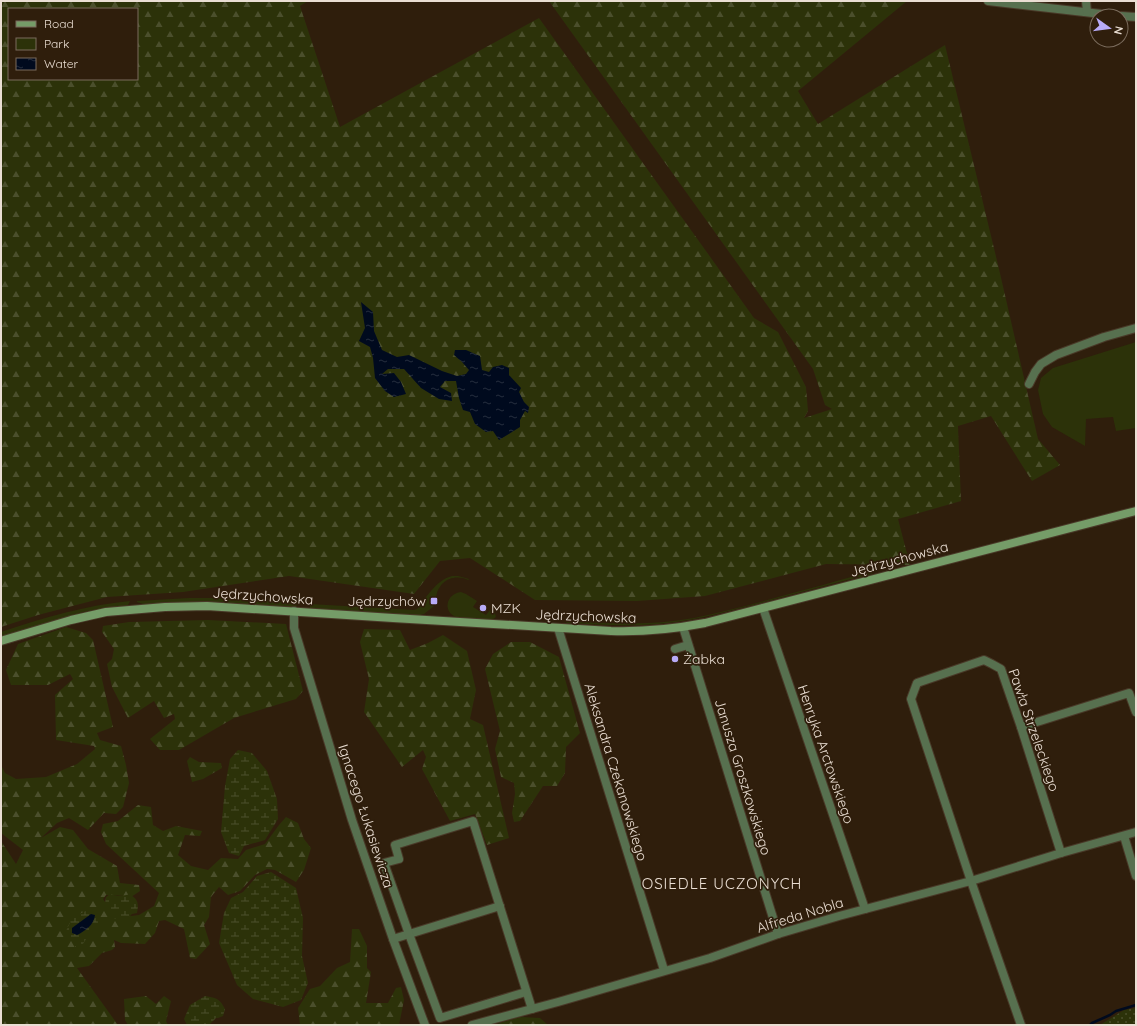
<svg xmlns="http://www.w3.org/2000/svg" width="1137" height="1026" font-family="Quicksand,sans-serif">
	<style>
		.green { fill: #2c3209 }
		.forest { fill: url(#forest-firs); fill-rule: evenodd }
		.wetland { fill: url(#wetland-marsh) }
		.garden { fill: url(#garden-dots) }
		.water { fill: url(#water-ripples) }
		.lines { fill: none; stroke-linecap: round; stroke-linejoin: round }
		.stream { stroke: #000a1e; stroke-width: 2.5 }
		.street-casing { stroke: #493928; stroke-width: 10 }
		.secondary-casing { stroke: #493928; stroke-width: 10 }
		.street { stroke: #57704f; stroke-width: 8 }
		.secondary { stroke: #759c68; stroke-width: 8 }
		.poi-dot { fill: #b8abf7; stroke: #2f1e0c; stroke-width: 1.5 }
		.labels { text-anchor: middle; stroke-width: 3.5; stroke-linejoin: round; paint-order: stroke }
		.street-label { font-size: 14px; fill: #eaded3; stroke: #2f1e0c }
		.poi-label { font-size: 14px; fill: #eaded3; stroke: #2f1e0c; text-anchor: start }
		.neighbourhood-label { font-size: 15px; letter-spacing: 1px; fill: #eaded3; stroke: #2f1e0c }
	</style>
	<defs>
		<pattern id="forest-firs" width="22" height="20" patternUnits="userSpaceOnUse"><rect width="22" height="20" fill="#2c3209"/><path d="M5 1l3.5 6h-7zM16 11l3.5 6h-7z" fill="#4b4f2c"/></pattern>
		<pattern id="wetland-marsh" width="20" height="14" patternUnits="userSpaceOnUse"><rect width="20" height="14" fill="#2c3209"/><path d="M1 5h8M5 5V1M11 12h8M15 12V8" fill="none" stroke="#4b4f2c"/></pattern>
		<pattern id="garden-dots" width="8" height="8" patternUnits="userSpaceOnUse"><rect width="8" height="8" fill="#2c3209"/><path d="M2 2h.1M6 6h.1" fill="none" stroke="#4b4f2c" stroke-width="1.8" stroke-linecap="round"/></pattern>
		<pattern id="water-ripples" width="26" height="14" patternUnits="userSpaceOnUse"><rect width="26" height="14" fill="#000a1e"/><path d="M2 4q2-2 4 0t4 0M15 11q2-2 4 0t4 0" fill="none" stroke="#252d3e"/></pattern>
	</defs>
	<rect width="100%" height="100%" fill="#2f1e0c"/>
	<g class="green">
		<polygon points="1136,342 1136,428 1116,431 1113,417 1086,419 1085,446 1052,427 1043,414 1038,390 1041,378 1053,368"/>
		<path d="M873,572l-1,2c-38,9 -77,20 -115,30 -29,7 -59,16 -89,19 -34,4 -67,2 -101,0l-3,-2c44,2 85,5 130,-3 43,-9 87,-22 129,-33 17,-5 34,-10 50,-13z"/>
		<path d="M452,576h6l11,3 -1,1c-15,-7 -31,2 -32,19h-3l1,7 -10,8h-2l-2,2 -110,-8v-4l104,6 3,-1c10,-12 19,-29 35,-33z"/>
		<path d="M461,592l5,2 11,7 -4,6 13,8 4,-5 5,3 1,4 -4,3 -33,-2c-17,-4 -14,-24 2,-26z"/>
		<polygon points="189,598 221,598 298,603 296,606 293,607 205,603 143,604 137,602 137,601"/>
		<path d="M130,601l-2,4 -44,7 -83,25v-5c42,-14 85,-27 129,-31z"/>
	</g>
	<g class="forest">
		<path d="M1,1h307l-8,5 40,121 199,-109 215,300 24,14 28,55 2,24 -4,7 28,-9 -7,-4 -12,-36 -264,-368h358l-109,90 20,33 127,-79 54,224 39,170 22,26 -28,16 -41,-65 -33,10 3,75 -63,18 12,46 -84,-1 -121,32 -68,5 -102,-1 -65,-42 -30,3 -26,33 -125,-18 -106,16 -76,5 -69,18 -37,12zM9,9h128v70h-128z"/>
		<polygon points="208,620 286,624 303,691 296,699 234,718 179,750 160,750 150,739 175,719 174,714 164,718 154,701 128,718 112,687 107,664 112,659 114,649 102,632 103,626 129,622"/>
		<polygon points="66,627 86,633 93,640 113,727 97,733 100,740 121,746 126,765 129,783 123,807 116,814 104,813 88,830 69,818 57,823 41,838 60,827 73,830 88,849 117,866 120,883 139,885 140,891 131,897 118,895 106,895 103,899 113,913 123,917 139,915 154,906 159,893 106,844 101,832 103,824 118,821 138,805 151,807 153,825 163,831 176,826 202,831 200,836 185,835 178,855 191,866 208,870 221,858 238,859 246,850 265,844 279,825 286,817 298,823 304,839 311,848 304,870 296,882 275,870 267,869 255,875 240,891 228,895 219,887 211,897 209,917 204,925 210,944 196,959 190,958 184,929 165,920 159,921 155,933 145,944 121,943 114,940 115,947 112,950 102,953 89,966 77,968 118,1025 1,1025 1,841 16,864 23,850 1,833 1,765 5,773 16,779 46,777 77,764 95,749 94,746 56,740 55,695 73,679 70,674 48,685 11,685 6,670 18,644"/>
		<polygon points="364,629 400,630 410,650 428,643 443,635 467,651 476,690 470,719 483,725 509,838 487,845 475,814 450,821 422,769 426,757 423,750 402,767 364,712 369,679 360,642"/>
		<polygon points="511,642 530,642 559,657 580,733 566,747 565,773 557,786 543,786 520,821 514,822 512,813 515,794 514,783 501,777 495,749 500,731 485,669 493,654"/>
		<polygon points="190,757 199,762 221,763 222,768 203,779 192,782 187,761"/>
		<polygon points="352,929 359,929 367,946 367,968 371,972 366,1003 388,1003 396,988 401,987 404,1000 399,1025 300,1025 298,1008 310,989 320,986 337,968 350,962"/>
		<polygon points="146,996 156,1004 164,996 171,1001 166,1021 168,1025 128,1025 125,1020 124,999"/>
		<polygon points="520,1017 540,1018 548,1025 493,1025"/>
	</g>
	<g class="wetland">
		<polygon points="238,750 252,753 267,771 277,799 278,819 265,840 244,846 239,856 229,853 221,832 225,786 230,759"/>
		<polygon points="271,872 296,888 303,918 302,956 308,983 301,1000 283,1007 253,999 237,985 219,943 224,913 231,898 243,892 257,876"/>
		<path d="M110,894c7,2 13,2 20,0 8,6 9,9 7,19l-5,1 -6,6 -14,-2 -2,-8 -5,-6 1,-7z"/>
		<path d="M91,909l6,4 1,10 -1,7 -7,3 -9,14h-6l-1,-7 -8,-8c5,-15 12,-18 25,-23z"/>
		<path d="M205,996c12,2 15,3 20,13l-2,7 -5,2h-2l-7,7h-22l-3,-6 6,-14z"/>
	</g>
	<polygon class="garden" points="1136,1008 1136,1025 1100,1025 1124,1010"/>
	<g class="water">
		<polygon points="361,302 373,312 374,331 382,350 397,357 409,355 442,371 457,376 466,374 469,370 462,362 454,355 455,350 466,350 480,356 482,370 489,372 493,367 502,365 509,368 509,375 521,388 519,392 524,402 529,407 528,413 525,411 520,420 520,427 499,440 493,431 486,432 475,424 470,412 463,410 459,398 456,381 445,381 440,387 451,393 452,401 439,399 421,388 404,369 388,369 382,374 394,373 401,382 406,394 394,397 385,391 375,378 373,358 370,347 359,341 365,328"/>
		<path d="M91,914l4,1c-1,10 -10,16 -18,20l-5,-2v-5z"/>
	</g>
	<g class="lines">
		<polyline class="stream" points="1090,1025 1092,1023 1110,1015 1116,1011 1136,1005"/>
		<g class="street-casing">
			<g id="street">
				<polyline points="988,1 1119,16"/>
				<polyline points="1086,1 1087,12"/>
				<polyline points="1121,16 1136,17"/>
				<polyline points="1029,384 1035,372 1041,364 1056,355 1104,337 1136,328"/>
				<polyline points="763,608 865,909"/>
				<polyline points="294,611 294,628 352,820 393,939 425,1025"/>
				<polyline points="683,627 778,934"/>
				<polyline points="558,628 664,970"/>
				<polyline points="675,649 688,645"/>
				<polyline points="1021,727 1129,693 1136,712"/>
				<polyline points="1124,836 1136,876"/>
				<polyline points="393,939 500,906"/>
				<polyline points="526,992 440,1018 409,934 384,863 399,859 395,845 473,821 532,1009"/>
				<polyline points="472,1025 558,1002 710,958 778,934 839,916 971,881 1061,853 1136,832"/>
				<polyline points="1021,1025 971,881 911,699 917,683 984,660 992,664 1001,669 1021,727 1061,853"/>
			</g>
		</g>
		<g class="secondary-casing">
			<path id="secondary" d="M1,641l70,-21 35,-8 59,-5 42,-1 186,12 218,13c32,1 63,-2 94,-8l431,-112"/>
		</g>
		<use href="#street" class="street"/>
		<use href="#secondary" class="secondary"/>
	</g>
	<g class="poi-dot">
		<rect x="430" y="597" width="8" height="8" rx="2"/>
		<circle cx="483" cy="608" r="4"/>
		<circle cx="675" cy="659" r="4"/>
	</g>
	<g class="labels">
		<g class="street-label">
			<text transform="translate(899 559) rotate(-15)" y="5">Jędrzychowska</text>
			<text transform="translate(263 596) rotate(4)" y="5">Jędrzychowska</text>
			<text transform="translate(586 616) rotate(2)" y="5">Jędrzychowska</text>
			<text transform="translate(1034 730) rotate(71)" y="5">Pawła Strzeleckiego</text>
			<text transform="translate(826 754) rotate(71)" y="5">Henryka Arctowskiego</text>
			<text transform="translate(616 772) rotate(73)" y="5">Aleksandra Czekanowskiego</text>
			<text transform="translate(743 777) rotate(73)" y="5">Janusza Groszkowskiego</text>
			<text transform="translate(366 816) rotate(72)" y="5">Ignacego Łukasiewicza</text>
			<text transform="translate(800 915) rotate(-17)" y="5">Alfreda Nobla</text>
		</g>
		<g class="poi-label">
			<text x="426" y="606" text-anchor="end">Jędrzychów</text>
			<text x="491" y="613">MZK</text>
			<text x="683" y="664">Żabka</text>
		</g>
		<g class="neighbourhood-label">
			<text x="722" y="889">OSIEDLE UCZONYCH</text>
		</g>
	</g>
	<rect width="1137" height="1026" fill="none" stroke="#eaded3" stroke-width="4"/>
	<rect x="8" y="8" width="130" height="72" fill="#2f1e0c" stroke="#7a6b5c"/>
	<rect x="16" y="21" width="20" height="6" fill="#759c68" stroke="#7a6b5c"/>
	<text x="44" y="28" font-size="12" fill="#eaded3">Road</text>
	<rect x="16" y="38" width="20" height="12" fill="#2c3209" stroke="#7a6b5c"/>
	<text x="44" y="48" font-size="12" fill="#eaded3">Park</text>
	<rect x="16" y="58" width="20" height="12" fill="url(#water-ripples)" stroke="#7a6b5c"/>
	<text x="44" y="68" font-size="12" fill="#eaded3">Water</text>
	<g transform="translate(1109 28) rotate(104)"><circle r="19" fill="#2f1e0c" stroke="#7a6b5c"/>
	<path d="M0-3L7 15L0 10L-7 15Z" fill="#b8abf7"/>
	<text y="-6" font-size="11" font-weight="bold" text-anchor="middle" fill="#eaded3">N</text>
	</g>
</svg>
